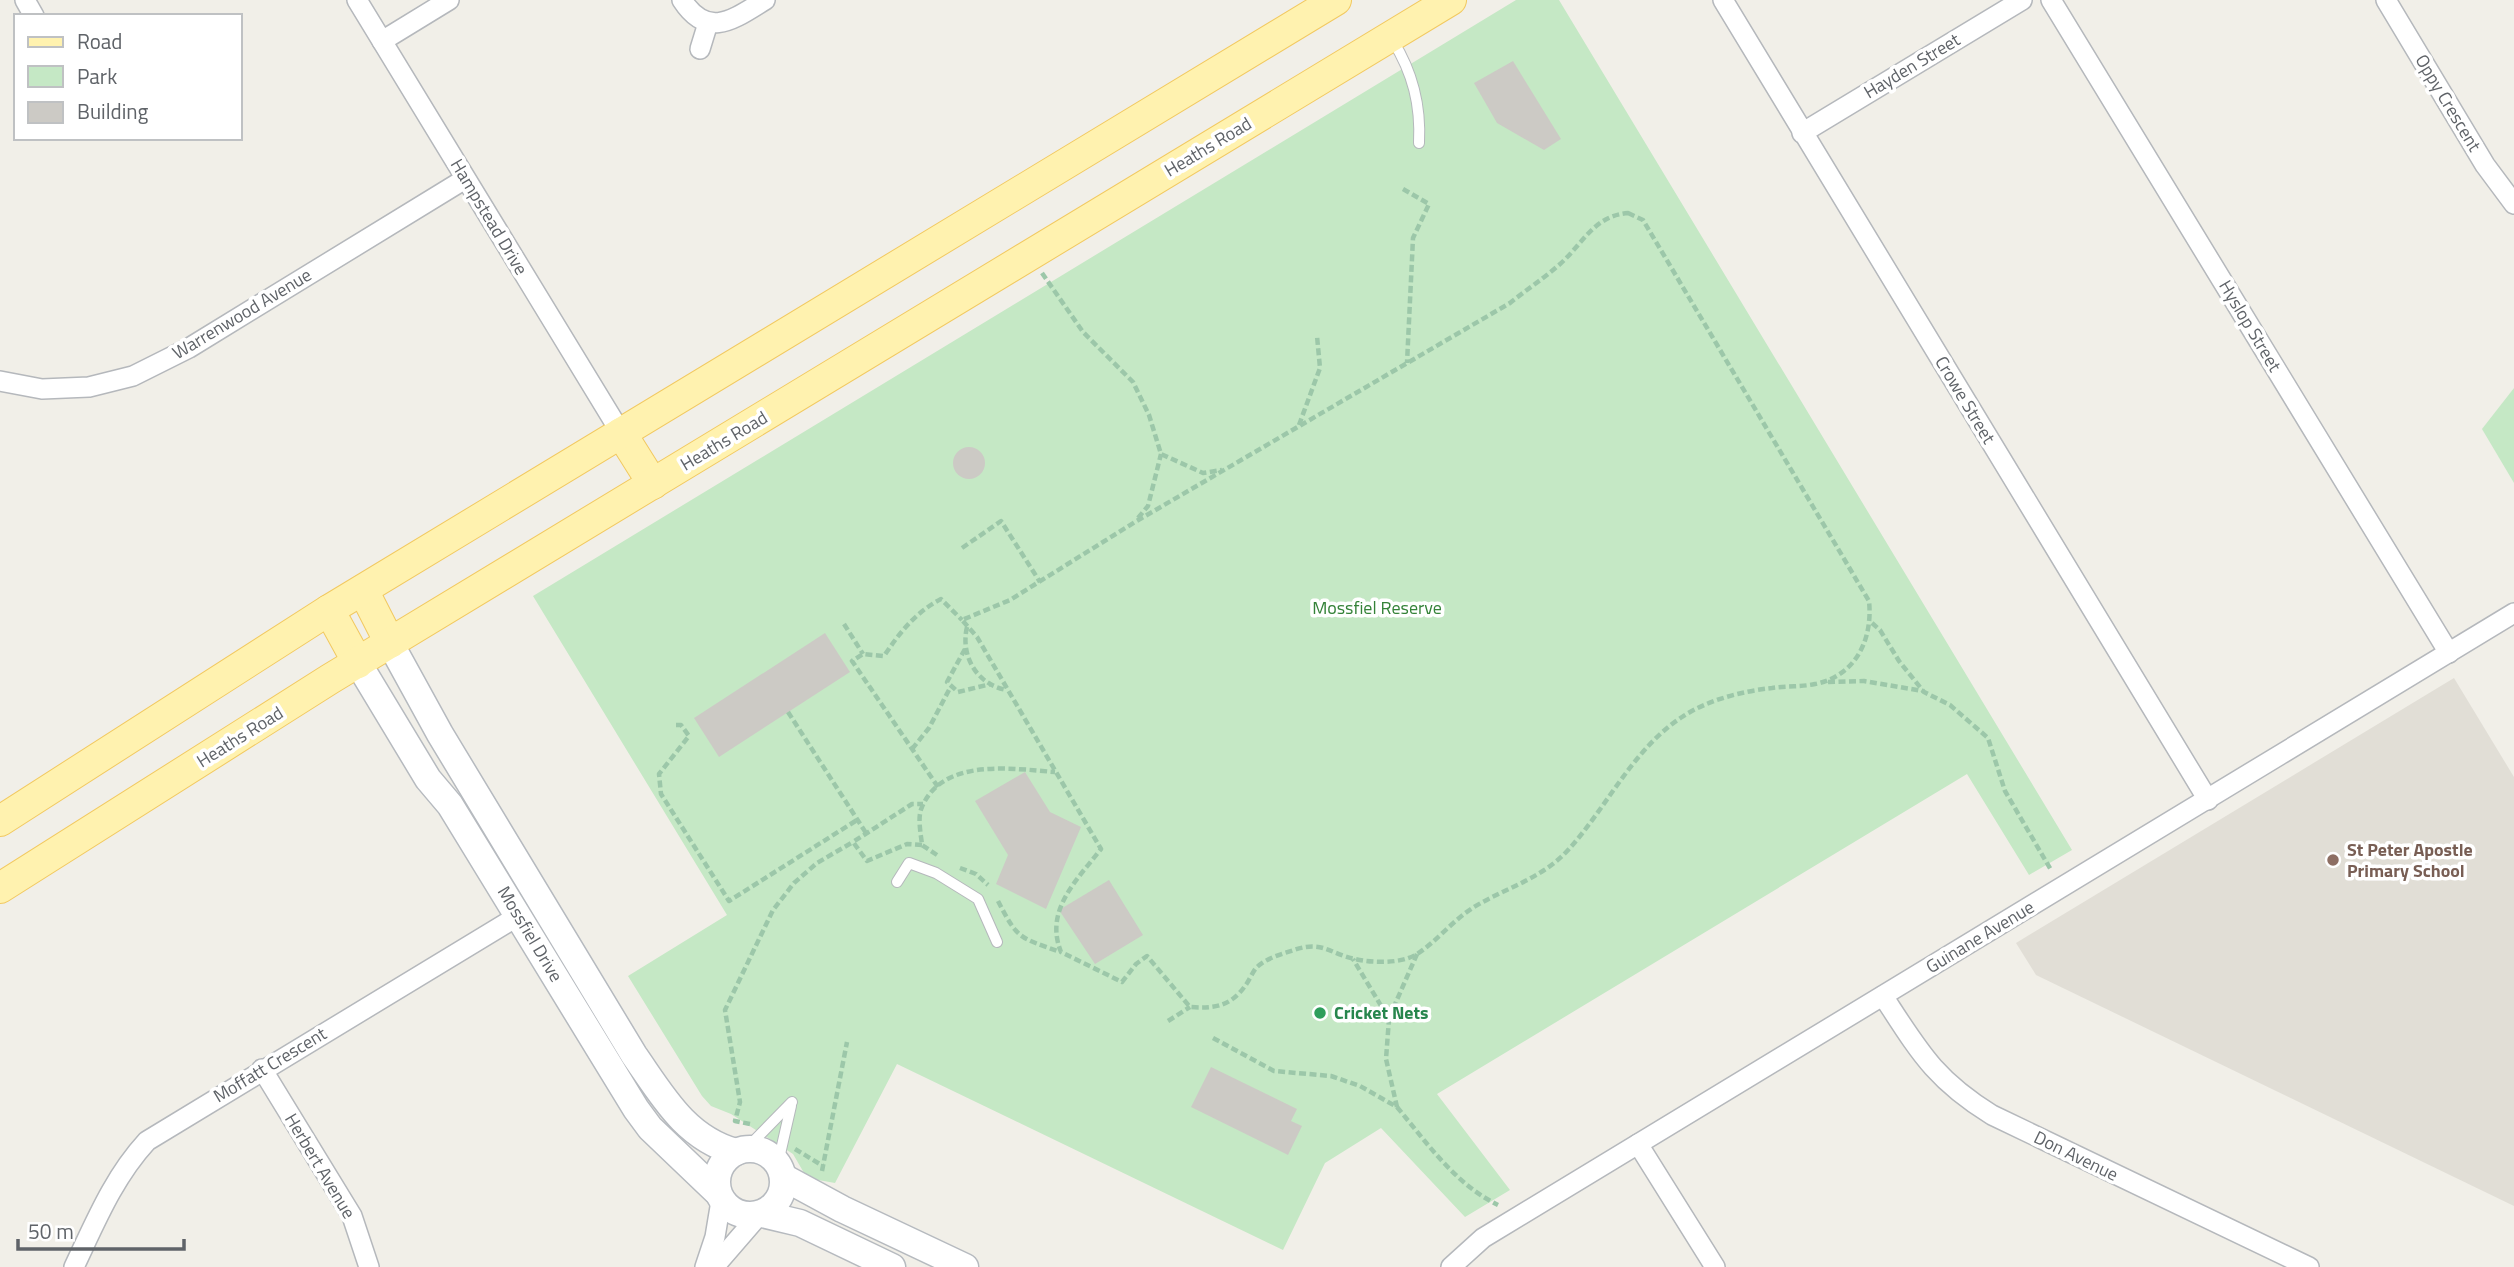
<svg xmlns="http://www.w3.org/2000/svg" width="2514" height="1267" font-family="'Titillium Web',sans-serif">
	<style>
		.education { fill: #e1ded6 }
		.green { fill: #c5e8c5 }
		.building { fill: #cccac5 }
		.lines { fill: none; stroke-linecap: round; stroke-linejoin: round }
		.lane-casing { stroke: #b5b8bc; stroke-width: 12 }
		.street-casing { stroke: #b5b8bc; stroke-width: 22 }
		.secondary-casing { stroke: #b6babf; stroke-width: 29 }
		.primary-casing { stroke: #f2c960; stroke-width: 32 }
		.path { stroke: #9cc7a9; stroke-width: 4.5; stroke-dasharray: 7 3.5; stroke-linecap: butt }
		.lane { stroke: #fff; stroke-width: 10 }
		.street { stroke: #fff; stroke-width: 19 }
		.secondary { stroke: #fff; stroke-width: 26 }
		.primary { stroke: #fff2af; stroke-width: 30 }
		.education-dot { fill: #8d6e63; stroke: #fff; stroke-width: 2.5 }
		.leisure-dot { fill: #2e9e5b; stroke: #fff; stroke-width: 2.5 }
		.labels { text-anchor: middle; stroke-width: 7; stroke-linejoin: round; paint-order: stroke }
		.street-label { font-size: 18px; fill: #5f6368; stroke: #fff }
		.park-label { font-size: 18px; fill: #348238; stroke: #fff }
		.education-label { font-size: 18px; font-weight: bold; fill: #785e54; stroke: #fff; text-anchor: start }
		.leisure-label { font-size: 18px; font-weight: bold; fill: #27864d; stroke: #fff; text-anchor: start }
	</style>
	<rect width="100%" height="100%" fill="#f1efe8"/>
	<polygon class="education" points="2454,678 2514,777 2514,1206 2036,975 2016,943"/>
	<g class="green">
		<polygon points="1516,0 1559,0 2072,850 2029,875 1967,774 1437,1094 1510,1190 1465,1217 1381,1128 1325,1163 1283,1250 897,1064 835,1183 807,1178 793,1154 731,1114 711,1106 702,1096 628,976 727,915 533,596"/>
		<polygon points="2514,388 2514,483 2482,429"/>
	</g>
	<g class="building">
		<polygon points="1513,61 1561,139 1544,150 1497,123 1474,83"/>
		<circle cx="969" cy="463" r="16"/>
		<polygon points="825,633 850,672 719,757 694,718"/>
		<polygon points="1025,772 1050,812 1081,827 1046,909 996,884 1008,855 975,801"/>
		<polygon points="1109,880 1143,935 1095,964 1059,910"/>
		<polygon points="1211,1067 1297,1109 1291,1121 1302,1126 1288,1155 1191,1107"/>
	</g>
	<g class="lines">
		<g class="lane-casing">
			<g id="lane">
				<path d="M1393,41c20,32 28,64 26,102"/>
				<polyline points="897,882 909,863 936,873 978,899 997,942"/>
				<polyline points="746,1149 792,1102"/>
				<polyline points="778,1163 791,1106"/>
			</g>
		</g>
		<g class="street-casing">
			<g id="street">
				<polyline points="25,0 34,16"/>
				<polyline points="357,0 621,433"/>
				<path d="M682,0c26,40 52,19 83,0"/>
				<polyline points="1723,0 2208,800"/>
				<polyline points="2051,0 2449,653"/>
				<polyline points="2386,0 2485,165 2514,204"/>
				<polyline points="382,41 449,0"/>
				<polyline points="700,49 708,23"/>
				<polyline points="1802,133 2022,0"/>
				<polyline points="0,381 42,389 89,387 133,376 189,348 465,179"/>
				<path d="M1883,996c36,55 51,83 109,119l317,152"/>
				<polyline points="262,1069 352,1216 369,1267"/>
				<polyline points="1638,1144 1715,1267"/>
				<path d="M74,1267c21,-44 39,-89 73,-126l371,-225"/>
				<polyline points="705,1267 715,1237 721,1201"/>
				<polyline points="714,1267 759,1215"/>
				<polyline points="1451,1267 1483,1238 2514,613"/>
			</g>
		</g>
		<g class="secondary-casing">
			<g id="secondary">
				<path d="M390,643l50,91 194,321c28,40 51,83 102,97"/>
				<polyline points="358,663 428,779 450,805 636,1109 650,1128 718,1193"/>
				<circle cx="750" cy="1182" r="33"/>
				<polyline points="783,1177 842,1209 965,1267"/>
				<polyline points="762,1214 800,1223 892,1267"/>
			</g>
		</g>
		<g class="primary-casing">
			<g id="primary">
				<polyline points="621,433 653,484"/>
				<polyline points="363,590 390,643"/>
				<polyline points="329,610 358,663"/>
				<polyline points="0,821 329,610 1336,0"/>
				<polyline points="0,888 330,679 1451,0"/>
			</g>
		</g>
		<g class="path">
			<polyline points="1403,189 1429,204 1413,238 1407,363"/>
			<path d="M1628,213l15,7 226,381c4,38 -13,75 -54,83 -14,3 -29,2 -43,4 -29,3 -65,12 -90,29 -49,32 -75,90 -113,132 -27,30 -62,38 -95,58 -21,13 -39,36 -57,47 -16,10 -44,9 -62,5 -25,-5 -32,-19 -61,-9 -12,4 -28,8 -38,18 -4,5 -7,13 -11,18 -14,20 -31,23 -55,21l-43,-51 -11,8 -14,18 -61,-30c-17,-42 16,-72 40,-103l-124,-212 -15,-17 48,-20 125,-78 375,-219c16,-13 33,-24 49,-38 24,-21 34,-49 69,-52z"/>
			<polyline points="1042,273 1083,332 1133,382 1149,415 1161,454 1203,473 1222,470"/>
			<polyline points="1299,425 1320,368 1317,336"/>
			<polyline points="1138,518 1148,506 1161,454"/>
			<polyline points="962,548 1001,521 1040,582"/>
			<polyline points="1872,623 1880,630 1899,661 1924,692 1950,705 1988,738 2005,791 2051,870"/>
			<polyline points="844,624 863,654"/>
			<path d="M967,627c-7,29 10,58 40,63"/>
			<polyline points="965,649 947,682 958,692 991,684"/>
			<polyline points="1828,682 1864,681 1923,691"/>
			<polyline points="788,712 866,833"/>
			<polyline points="676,725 681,725 689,736 659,774 661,794 729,901 857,820"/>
			<polyline points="912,749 929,728 950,688"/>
			<path d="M938,787l-86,-126 11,-7 21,2c16,-24 32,-44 57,-57l21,21"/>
			<polyline points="922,845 907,844 867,861 853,842 912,804 923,804"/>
			<path d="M937,855l-15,-10c-1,-11 -5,-28 0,-38 21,-50 91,-38 133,-35"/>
			<polyline points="960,868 976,874 988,885"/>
			<path d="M998,901c20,39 21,36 62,51"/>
			<polyline points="1389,1018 1417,954"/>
			<polyline points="1168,1021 1190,1007"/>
			<polyline points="1213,1038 1274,1071 1331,1076 1360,1086 1397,1107 1386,1059 1389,1019 1353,959"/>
			<path d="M1397,1107c30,36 58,77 101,98"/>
			<polyline points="750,1124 735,1121 740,1102 725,1010 773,910 794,883 817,863 853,842"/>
			<polyline points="795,1149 823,1166"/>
			<polyline points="822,1171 847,1042"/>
		</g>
		<use href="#lane" class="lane"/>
		<use href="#street" class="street"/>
		<use href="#secondary" class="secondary"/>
		<use href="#primary" class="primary"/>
	</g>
	<circle class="education-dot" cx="2333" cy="860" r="7"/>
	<circle class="leisure-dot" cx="1320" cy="1013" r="7"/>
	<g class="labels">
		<g class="street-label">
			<text transform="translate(1912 66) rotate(-31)" y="6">Hayden Street</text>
			<text transform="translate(2448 103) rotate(59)" y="6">Oppy Crescent</text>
			<text transform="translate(1208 147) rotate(-31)" y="6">Heaths Road</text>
			<text transform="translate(489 217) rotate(59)" y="6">Hampstead Drive</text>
			<text transform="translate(242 314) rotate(-31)" y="6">Warrenwood Avenue</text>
			<text transform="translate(2250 326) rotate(59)" y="6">Hyslop Street</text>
			<text transform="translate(1965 400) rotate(59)" y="6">Crowe Street</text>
			<text transform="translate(724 441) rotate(-31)" y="6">Heaths Road</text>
			<text transform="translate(240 737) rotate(-32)" y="6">Heaths Road</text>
			<text transform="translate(530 934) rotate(59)" y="6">Mossfiel Drive</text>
			<text transform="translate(1980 937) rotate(-31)" y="6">Guinane Avenue</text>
			<text transform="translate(270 1065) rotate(-31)" y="6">Moffatt Crescent</text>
			<text transform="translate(2076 1156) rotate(26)" y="6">Don Avenue</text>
			<text transform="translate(320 1166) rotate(59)" y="6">Herbert Avenue</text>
		</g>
		<g class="park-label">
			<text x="1377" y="614">Mossfiel Reserve</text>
		</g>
		<g class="education-label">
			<text x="2347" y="856">St Peter Apostle<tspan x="2347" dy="21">Primary School</tspan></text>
		</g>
		<g class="leisure-label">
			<text x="1334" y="1019">Cricket Nets</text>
		</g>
	</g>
	<rect x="14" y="14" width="228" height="126" fill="#ffffff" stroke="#bfc1c3" stroke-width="2"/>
	<rect x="28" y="37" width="35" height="10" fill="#fff2af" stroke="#bfc1c3" stroke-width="2"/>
	<text x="77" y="49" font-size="21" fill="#5f6368">Road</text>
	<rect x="28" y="66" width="35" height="21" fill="#c5e8c5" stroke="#bfc1c3" stroke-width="2"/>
	<text x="77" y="84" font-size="21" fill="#5f6368">Park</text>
	<rect x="28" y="102" width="35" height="21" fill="#cccac5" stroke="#bfc1c3" stroke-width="2"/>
	<text x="77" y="119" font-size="21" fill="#5f6368">Building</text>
	<path d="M18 1239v10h166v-10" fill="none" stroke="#5f6368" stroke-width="3.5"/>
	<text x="28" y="1239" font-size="21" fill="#5f6368" stroke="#ffffff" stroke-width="5" paint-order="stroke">50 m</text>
</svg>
